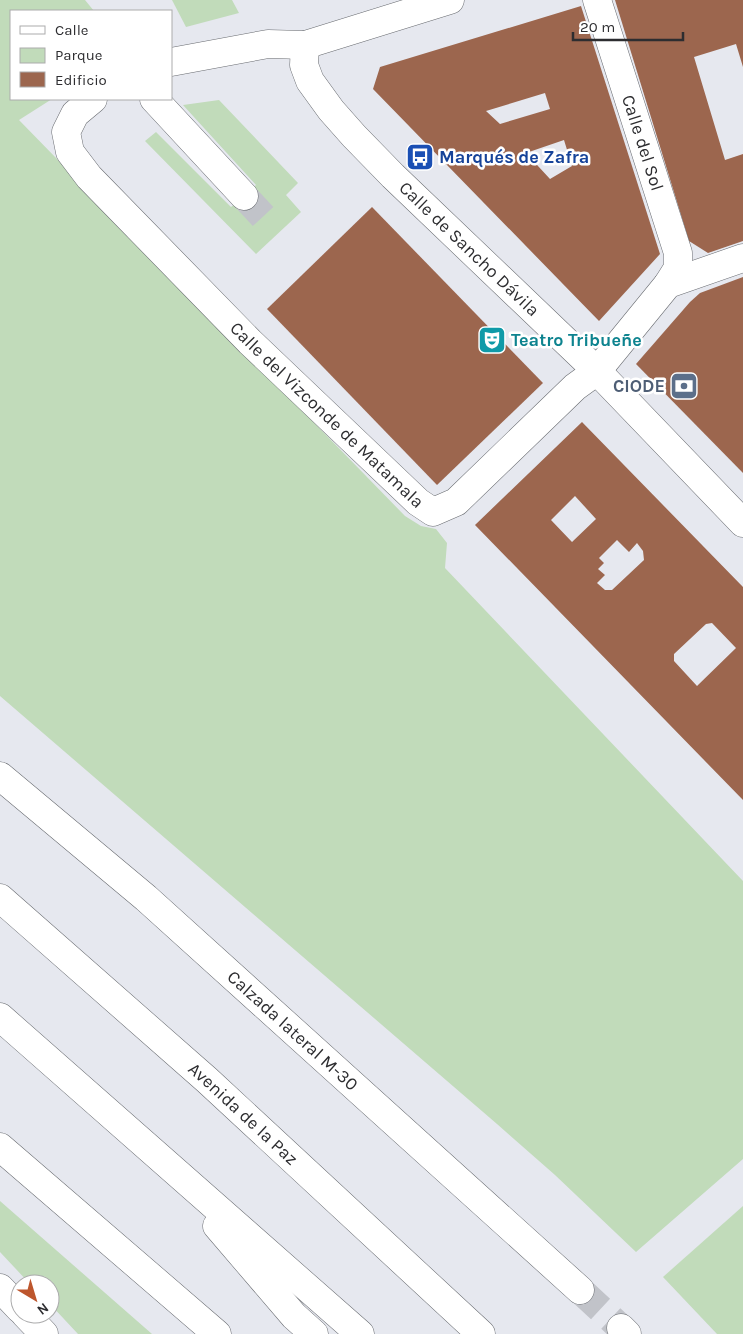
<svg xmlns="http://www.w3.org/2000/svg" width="743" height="1334" font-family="Karla,sans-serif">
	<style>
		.green { fill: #c1dbba }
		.building { fill: #9c664e; fill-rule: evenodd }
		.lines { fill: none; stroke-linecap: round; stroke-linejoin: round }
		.minor-tunnel { stroke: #c1c3c9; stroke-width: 28; stroke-dasharray: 28 14; stroke-linecap: butt }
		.highway-tunnel { stroke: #c1c3c9; stroke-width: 28; stroke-dasharray: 28 14; stroke-linecap: butt }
		.minor-casing { stroke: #686b70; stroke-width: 29 }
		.highway-casing { stroke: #686b70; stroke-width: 29 }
		.minor { stroke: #fff; stroke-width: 28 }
		.highway { stroke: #fff; stroke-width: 28 }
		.labels { text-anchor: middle; stroke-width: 5; stroke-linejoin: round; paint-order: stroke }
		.street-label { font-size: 18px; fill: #2d2d30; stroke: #fff }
		.transit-label { font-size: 18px; font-weight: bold; fill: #164399; stroke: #fff; text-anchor: start }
		.culture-label { font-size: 18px; font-weight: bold; fill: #0d838f; stroke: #fff; text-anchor: start }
		.service-label { font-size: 18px; font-weight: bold; fill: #4e5e75; stroke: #fff; text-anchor: end }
	</style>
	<rect width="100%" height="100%" fill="#e6e8ef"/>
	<g class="green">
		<polygon points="0,0 85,0 94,11 11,11 11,99 52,99 19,120 405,516 421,526 436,529 447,543 445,568 743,881 743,1159 636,1252 555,1175 497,1124 0,696"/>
		<polygon points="172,0 232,0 239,13 186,27"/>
		<polygon points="219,100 298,183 286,195 301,212 256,254 145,141 156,132 231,207 256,185 183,105"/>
		<polygon points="0,1201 152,1334 78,1334 50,1304 50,1284 30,1284 0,1252"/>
		<polygon points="743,1206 743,1334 717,1334 663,1277"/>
	</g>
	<g class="building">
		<polygon points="615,0 743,0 743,67 736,44 694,57 725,160 743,154 743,241 708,253 689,241"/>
		<path d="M581,6l79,248 -61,67 -226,-232 7,-22zM545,93l5,16 -50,15 -14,-13zM564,140l8,26 -22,13 -24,-26z"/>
		<polygon points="372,207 543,383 437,485 267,309"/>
		<polygon points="743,277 743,473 636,364 690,302 700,293"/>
		<path d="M582,422l161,165v213l-268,-275zM575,496l21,23 -24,23 -21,-22zM617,540l12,12 8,-9 6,8 1,9 -32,30h-7l-8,-7 8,-8 -7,-6 6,-6 -5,-5zM712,623l24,25 -39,38 -23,-25v-7l32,-30z"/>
	</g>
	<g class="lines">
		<polyline class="minor-tunnel" points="244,196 271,225"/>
		<polyline class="highway-tunnel" points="580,1290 621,1328"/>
		<g class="minor-casing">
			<g id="minor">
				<path id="s1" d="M597,0l81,253v15l-10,16"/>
				<path id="s2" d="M305,45l-1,20 6,16 21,29 23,26 39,40 204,195 146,152"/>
				<polyline points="171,62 268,44 305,45 450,0"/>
				<path id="s3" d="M93,99l-18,15 -9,18 4,20 19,25 161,165 168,160 15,10 23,-10 119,-115 22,-16 71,-87 75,-26"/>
				<polyline points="154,99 244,196"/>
			</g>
		</g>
		<g class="highway-casing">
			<g id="highway">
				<path id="s4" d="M0,776l146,122 434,392"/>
				<path id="s5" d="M0,898l207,182 274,254"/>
				<polyline points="0,1017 360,1334"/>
				<polyline points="0,1147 217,1334"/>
				<polyline points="217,1226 294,1316 314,1334"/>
				<polyline points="0,1288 20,1309"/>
				<polyline points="25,1314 44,1334"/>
				<polyline points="621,1328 627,1334"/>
			</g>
		</g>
		<use href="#minor" class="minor"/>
		<use href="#highway" class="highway"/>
	</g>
	<defs>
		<g id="bus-square" transform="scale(1.4375)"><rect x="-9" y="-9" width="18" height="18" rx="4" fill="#1a4fb4" stroke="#fff"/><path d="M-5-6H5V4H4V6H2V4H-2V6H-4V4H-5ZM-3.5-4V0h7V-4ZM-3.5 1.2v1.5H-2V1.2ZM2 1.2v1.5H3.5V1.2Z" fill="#fff"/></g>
		<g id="theatre-square" transform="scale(1.4375)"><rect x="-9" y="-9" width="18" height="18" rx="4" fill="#0f9aa8" stroke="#fff"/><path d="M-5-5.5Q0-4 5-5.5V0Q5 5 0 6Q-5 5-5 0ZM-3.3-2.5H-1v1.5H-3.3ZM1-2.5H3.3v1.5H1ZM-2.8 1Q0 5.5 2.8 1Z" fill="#fff"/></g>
		<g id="bank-square" transform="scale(1.4375)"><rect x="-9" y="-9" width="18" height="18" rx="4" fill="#5c6f8a" stroke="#fff"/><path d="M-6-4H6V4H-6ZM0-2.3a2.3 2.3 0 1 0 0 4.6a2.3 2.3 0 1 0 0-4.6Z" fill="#fff"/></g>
	</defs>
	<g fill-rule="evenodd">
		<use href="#bus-square" x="420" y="157"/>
		<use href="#theatre-square" x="492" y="340"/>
		<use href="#bank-square" x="684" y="386"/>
	</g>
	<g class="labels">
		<g class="street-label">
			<text dy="6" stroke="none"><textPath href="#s1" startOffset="150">Calle del Sol</textPath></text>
			<text dy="6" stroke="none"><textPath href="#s2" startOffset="269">Calle de Sancho Dávila</textPath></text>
			<text dy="6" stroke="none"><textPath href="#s3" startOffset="432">Calle del Vizconde de Matamala</textPath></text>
			<text dy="6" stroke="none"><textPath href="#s4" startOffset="388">Calzada lateral M-30</textPath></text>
			<text dy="6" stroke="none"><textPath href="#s5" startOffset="325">Avenida de la Paz</textPath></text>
		</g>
		<g class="transit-label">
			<text x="439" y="163">Marqués de Zafra</text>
		</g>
		<g class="culture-label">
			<text x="511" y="346">Teatro Tribueñe</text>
		</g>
		<g class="service-label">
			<text x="665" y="392">CIODE</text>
		</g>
	</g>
	<rect x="10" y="10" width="162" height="90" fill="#ffffff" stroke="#ababac"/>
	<rect x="20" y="26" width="25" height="8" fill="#ffffff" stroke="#ababac"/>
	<text x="55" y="35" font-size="15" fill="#2d2d30">Calle</text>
	<rect x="20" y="48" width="25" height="15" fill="#c1dbba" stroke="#ababac"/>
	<text x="55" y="60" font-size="15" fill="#2d2d30">Parque</text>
	<rect x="20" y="72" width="25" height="15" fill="#9c664e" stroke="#ababac"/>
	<text x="55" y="85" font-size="15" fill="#2d2d30">Edificio</text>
	<g transform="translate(35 1299) rotate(142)"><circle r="24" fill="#ffffff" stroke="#ababac"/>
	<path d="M0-4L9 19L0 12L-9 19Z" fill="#bd562d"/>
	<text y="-8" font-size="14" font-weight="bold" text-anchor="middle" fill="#2d2d30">N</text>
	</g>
	<path d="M573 32v8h110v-8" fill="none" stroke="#2d2d30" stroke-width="2.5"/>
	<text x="580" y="32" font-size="15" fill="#2d2d30" stroke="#ffffff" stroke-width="4" paint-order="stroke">20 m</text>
</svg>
